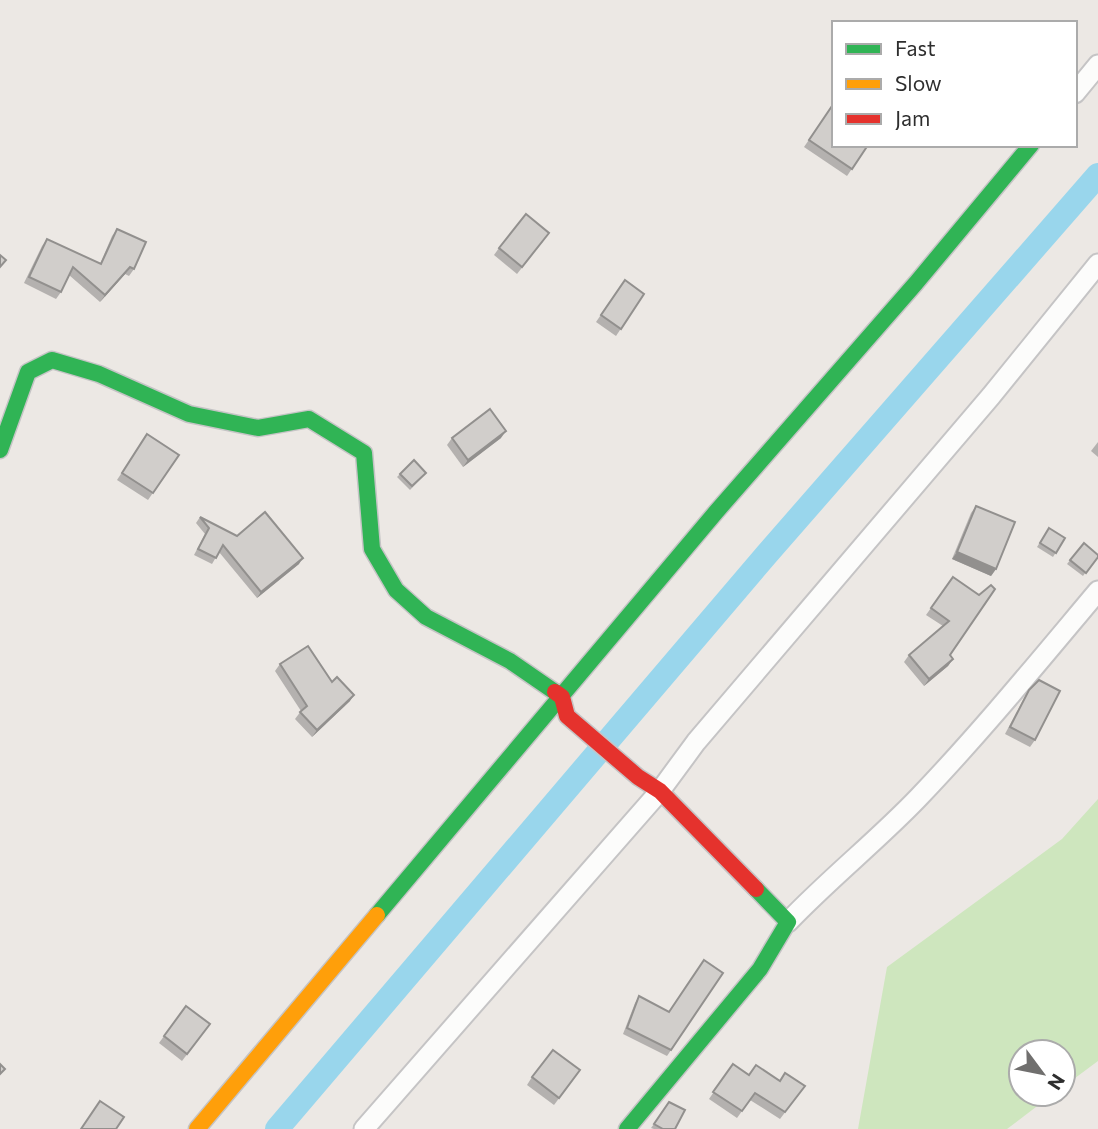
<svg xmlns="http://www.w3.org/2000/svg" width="1098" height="1129" font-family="Commissioner,sans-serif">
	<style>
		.green { fill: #cee6be }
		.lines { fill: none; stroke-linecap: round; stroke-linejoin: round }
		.canal { stroke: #99d6ec; stroke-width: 24 }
		.street-casing { stroke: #c5c4c5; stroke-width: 23 }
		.fast-casing { stroke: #c5c4c5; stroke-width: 19 }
		.slow-casing { stroke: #c5c4c5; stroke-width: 19 }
		.jam-casing { stroke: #c5c4c5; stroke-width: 19 }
		.street { stroke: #fcfcfb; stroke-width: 19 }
		.fast { stroke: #30b455; stroke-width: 16 }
		.slow { stroke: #ff9f0a; stroke-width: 16 }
		.jam { stroke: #e5322d; stroke-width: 16 }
		.wall { fill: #b4b1af }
		.shaded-wall { fill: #92908e }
		.building { fill: #d1cecb; stroke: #92908e; stroke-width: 2 }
	</style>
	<rect width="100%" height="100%" fill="#ece8e4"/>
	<polygon class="green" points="1098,799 1098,1061 1063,1087 1063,1052 1021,1052 1021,1094 1053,1094 1007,1129 858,1129 887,967 1062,839"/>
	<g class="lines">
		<polyline class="canal" points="277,1129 767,554 1098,175"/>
		<g class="street-casing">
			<g id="street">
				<polyline points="1075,93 1098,65"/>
				<path d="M788,922c42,-44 90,-82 131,-125 63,-66 121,-137 179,-206"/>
				<polyline points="364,1129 660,791 696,742 991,396 1098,264"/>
			</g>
		</g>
		<g class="fast-casing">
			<g id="fast">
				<polyline points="0,450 28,372 52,360 99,374 189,414 258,428 309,419 364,453 372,549 396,590 426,617 510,661 555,692"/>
				<polyline points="377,915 716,512 916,283 1031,145"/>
				<polyline points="627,1129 760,969 788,922 756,889"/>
			</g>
		</g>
		<g class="slow-casing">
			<polyline id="slow" points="197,1129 377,915"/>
		</g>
		<g class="jam-casing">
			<polyline id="jam" points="555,692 562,697 567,716 638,777 660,791 756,889"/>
		</g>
		<use href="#street" class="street"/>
		<use href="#fast" class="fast"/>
		<use href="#slow" class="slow"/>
		<use href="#jam" class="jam"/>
	</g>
	<g class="wall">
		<polygon points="834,103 868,145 847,176 804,147"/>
		<polygon points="117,229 134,269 129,276 125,274 100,302 69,275 61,292 56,299 24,283 42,246 47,239 100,264 112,236"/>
		<polygon points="544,240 517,274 494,255 499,248"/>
		<polygon points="625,280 644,294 616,336 596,322"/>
		<polygon points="147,434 179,455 148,500 117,480"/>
		<polygon points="452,438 501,438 463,467 447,445"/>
		<polygon points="1098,442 1098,457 1091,451"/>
		<polygon points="426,473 410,490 397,477 400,474"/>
		<polygon points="976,506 996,569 991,576 952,559 971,513"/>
		<polygon points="200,517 237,536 299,564 257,598 219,552 212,564 194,555 205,534 196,523"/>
		<polygon points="1049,528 1065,538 1053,557 1037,547"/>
		<polygon points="1084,543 1098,555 1083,576 1067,564"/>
		<polygon points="953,577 950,655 953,659 948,666 924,686 904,662 909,655 943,626 926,615"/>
		<polygon points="280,664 332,682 350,701 312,737 295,719 301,711 275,671"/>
		<polygon points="1029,690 1035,740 1030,747 1005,734 1024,698"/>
		<polygon points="723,973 667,1056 623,1034 635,1003 639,996 669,1012"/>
		<polygon points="186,1006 210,1024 182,1061 159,1043"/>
		<polygon points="733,1064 749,1075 805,1086 780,1119 750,1100 737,1118 709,1099"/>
		<polygon points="580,1070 554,1105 527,1085 532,1077"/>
		<polygon points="654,1124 675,1129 654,1129 651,1128"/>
	</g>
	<g class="shaded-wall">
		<polygon points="130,267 125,274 100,302 105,295"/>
		<polygon points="506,431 501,438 463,467 468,460"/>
		<polygon points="957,552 996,569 991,576 952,559"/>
		<polygon points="303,558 299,564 257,598 261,592"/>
		<polygon points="953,659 948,666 924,686 929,679"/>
		<polygon points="354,695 350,701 312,737 317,730"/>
	</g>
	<g class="building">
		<polygon points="834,103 834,145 868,145 852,169 809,140"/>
		<polygon points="526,214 549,233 522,267 499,248"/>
		<polygon points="117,229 146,242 134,269 130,267 105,295 73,267 61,292 29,277 47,239 101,264"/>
		<polygon points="0,255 6,260 0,267"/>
		<polygon points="625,280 644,294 621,329 601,315"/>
		<polygon points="490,409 506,431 468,460 452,438"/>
		<polygon points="147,434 179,455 153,493 122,473"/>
		<polygon points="414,460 426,473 412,486 400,474"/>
		<polygon points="976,506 1015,522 996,569 957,552"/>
		<polygon points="265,512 303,558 261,592 223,545 216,558 198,549 209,528 200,517 237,536"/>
		<polygon points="1049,528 1065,538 1056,553 1040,543"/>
		<polygon points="1084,543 1098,555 1098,557 1086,573 1070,560"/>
		<polygon points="953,577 979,595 991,585 995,589 950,655 953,659 929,679 909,655 949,621 931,608"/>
		<polygon points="308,646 332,682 337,677 354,695 317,730 300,712 307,706 280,664"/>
		<polygon points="1039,680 1060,691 1035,740 1010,727 1029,690"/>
		<polygon points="704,960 723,973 671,1050 627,1028 639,996 669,1012"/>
		<polygon points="186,1006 210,1024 187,1054 164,1036"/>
		<polygon points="553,1050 580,1070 559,1098 532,1077"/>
		<polygon points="0,1064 5,1069 0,1074"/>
		<polygon points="733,1064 749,1075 756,1065 780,1081 785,1073 805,1086 785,1112 755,1093 742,1111 713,1092"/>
		<polygon points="100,1101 124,1117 116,1129 81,1129"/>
		<polygon points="669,1102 685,1110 675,1129 663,1129 654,1124"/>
	</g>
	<rect x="832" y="21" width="245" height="126" fill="#ffffff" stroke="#ababab" stroke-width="2"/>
	<rect x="846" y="44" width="35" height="10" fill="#30b455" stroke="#ababab" stroke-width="2"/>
	<text x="895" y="56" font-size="21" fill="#2e2e2e">Fast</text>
	<rect x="846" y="79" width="35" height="10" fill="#ff9f0a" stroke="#ababab" stroke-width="2"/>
	<text x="895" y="91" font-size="21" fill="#2e2e2e">Slow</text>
	<rect x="846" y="114" width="35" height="10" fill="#e5322d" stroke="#ababab" stroke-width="2"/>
	<text x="895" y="126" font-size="21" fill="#2e2e2e">Jam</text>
	<g transform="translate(1042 1073) rotate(122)"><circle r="33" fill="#ffffff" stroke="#ababab" stroke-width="2"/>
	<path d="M0-5L12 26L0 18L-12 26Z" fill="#706f6e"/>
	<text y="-10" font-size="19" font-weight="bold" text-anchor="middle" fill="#2e2e2e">N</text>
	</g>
</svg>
